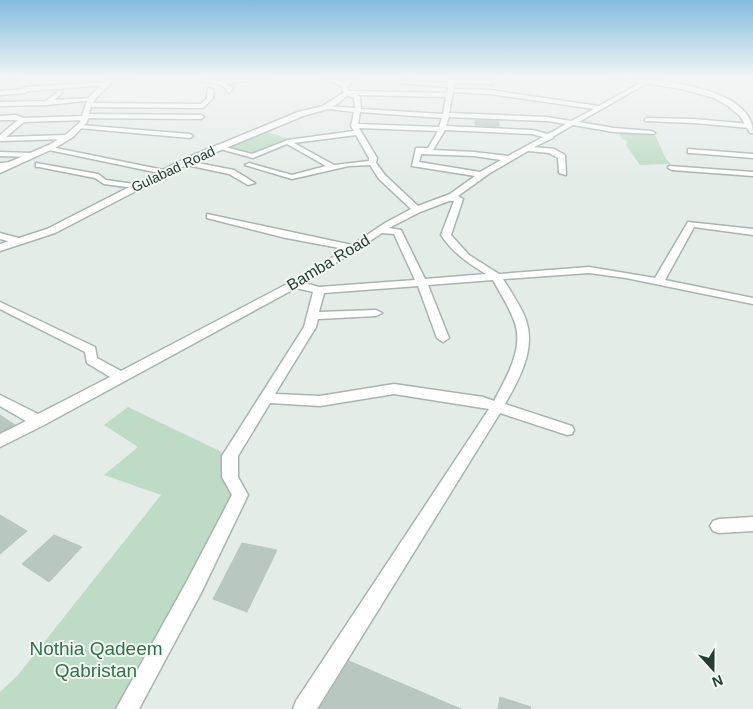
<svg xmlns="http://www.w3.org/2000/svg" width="753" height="709" font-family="Arial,sans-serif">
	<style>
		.green { fill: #bedcc5 }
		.building { fill: #b9c7c1; stroke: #b6c6bf }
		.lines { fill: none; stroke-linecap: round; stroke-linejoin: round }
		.minor-casing { stroke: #a7b4af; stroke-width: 3 }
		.tertiary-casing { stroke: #a7b4af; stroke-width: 3 }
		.minor { fill: #fff; fill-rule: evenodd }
		.tertiary { fill: #fff; fill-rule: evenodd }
		.labels { text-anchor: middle; stroke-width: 4; stroke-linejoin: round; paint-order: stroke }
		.far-street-label { font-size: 14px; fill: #243d35; stroke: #f4f9f6 }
		.street-label { font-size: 16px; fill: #243d35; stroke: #f4f9f6 }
		.near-park-label { font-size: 19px; fill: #317147; stroke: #f4f9f6 }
	</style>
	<rect width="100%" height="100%" fill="#e4ece8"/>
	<g class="green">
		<polygon points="618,131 654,133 666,159 671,164 640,165 626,145 627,141 622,139"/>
		<polygon points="267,132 293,140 248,158 220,150"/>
		<polygon points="128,407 230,456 240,495 126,709 0,709 0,692 18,675 161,495 104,475 138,447 104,425"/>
	</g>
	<g class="building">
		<polygon points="475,120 499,121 499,127 475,125"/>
		<polygon points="0,415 15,425 0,432"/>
		<polygon points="0,515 27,531 0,554"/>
		<polygon points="54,535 82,547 49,582 22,564"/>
		<polygon points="242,543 277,550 247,612 213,599"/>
		<polygon points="349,661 461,709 319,709"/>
		<polygon points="500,697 531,707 530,709 498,709"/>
	</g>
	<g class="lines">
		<g class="minor-casing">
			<g id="minor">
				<polygon points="0,78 15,78 0,81"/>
				<polygon points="126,78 202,78 220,81 265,78 226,84 233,88 229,93 226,91 227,89 219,84 195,80 140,80"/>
				<path d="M322,78h8l15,5 5,-5h6l-9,9 1,4 99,2 1,-6 -48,-4 3,-2 46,2 1,-5 41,3 2,3 -38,-1 -2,6 37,1 109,16 50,-28h7l-77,44 35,6 38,3 3,2 -1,1 -40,-2 -41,-7 -19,11 -1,2 -19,9 20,2 11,6 1,20 -7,-2 -1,-15 -9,-5 -21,-2 -38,22 -32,23 5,3 -12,36 18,20 30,19 90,-7 66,11 33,-56 65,7v6l-59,-8 -29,53 88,18v6l-127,-26 -37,-5 -86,6c8,13 18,27 23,41 10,30 -7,59 -21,84l67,22 2,4 -2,4 -5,1 -67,-22 -183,296h-24l3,-8 193,-292 -95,-15 -74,12 -50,-3 -32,53v21l10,18 -47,98 -62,116h-23l71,-128 45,-86 -10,-18v-21l82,-129 9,-35 -17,-4 -252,137 -44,22v-13l26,-13 -26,-15v-11l38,19 72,-37 -23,-14 -2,-11 -85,-43v-7l95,45 2,11 24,13 191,-100 33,-22 -59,-11 -79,-20v-4l145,31 33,-22 26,-14 -32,-30 -9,-14 -21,1 -57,13 -47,-14 4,-2 43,12 34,-9 -39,-22 -34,14 -40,-11 4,-2 35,9 36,-14 66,-9 -3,-5 3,-14 -33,-4 3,-2 31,2 -1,-10 -10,-4 -2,-8zM453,92l37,2 104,15 -23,12 -24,-4 -98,-4zM357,95l89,2 -3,17 -82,-5 -1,-12zM360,112l82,6 -3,9 -81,-3zM449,117l98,4 19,3 -18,10 -16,-4 -86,-4zM359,128l79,3 -10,17h-12l-4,18 63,10 -25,18 -32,12 -33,-31 -9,-12 1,-5zM445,130l87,4 11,3 -35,19 -34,-4 -41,-2zM356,135l13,23v3l-35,4 -40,-22zM421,154l53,2 27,4 -21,12 -61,-10zM449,201h5l-13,34c12,18 27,28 45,39l-61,5 -24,-49 -12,-2 31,-16zM382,233l12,1 21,46 -96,7 -14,-4zM493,280c7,13 15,25 20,38 13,28 -6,58 -19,83l-11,-4 -89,-13 -74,12 -45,-2 41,-67 2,-8 58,-3 6,-3 -6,-3 -57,2 5,-19 94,-7 19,52 6,4 6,-4 -21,-53z"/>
				<polygon points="107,82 109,85 28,91 25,93 0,95 0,91 23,89 26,87"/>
				<polygon points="208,88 213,89 213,98 203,108 88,107 85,105 88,103 201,104 207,98"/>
				<polygon points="60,90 63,92 54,100 91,98 94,100 47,105 0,106 0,102 46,101"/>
				<polygon points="87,114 201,115 204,117 201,119 89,118 86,120 24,122 6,137 66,135 69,137 66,139 0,141 0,135 18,120 0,120 0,116 16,115 23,118 84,116"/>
				<polygon points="647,118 694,119 750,124 753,126 750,128 694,123 645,121 645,119"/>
				<polygon points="80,125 190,134 193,136 190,138 78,128 77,127"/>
				<polygon points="46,146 164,170 168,172 164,174 44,149 42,148"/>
				<polygon points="688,149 753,154 753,158 691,153 688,153"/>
				<polygon points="0,152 32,153 36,155 32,157 0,156"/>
				<polygon points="182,160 234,170 255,183 248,185 229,174 182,164"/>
				<polygon points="13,162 13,166 0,167 0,163"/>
				<polygon points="36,163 98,174 106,180 134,184 138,186 134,188 104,184 95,178 39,167 36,167"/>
				<polygon points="669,166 753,172 753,176 672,170 668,168"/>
				<polygon points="0,233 22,239 24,241 19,244 0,239"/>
				<polygon points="753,517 753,531 719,533 713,531 710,526 713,521 719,519"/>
			</g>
		</g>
		<g class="tertiary-casing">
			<g id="tertiary">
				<polygon points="109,78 116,78 96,98 91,106 87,122 73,137 55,148 0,173 0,166 49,145 68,133 80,122 88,98"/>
				<path d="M611,78c35,0 142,6 142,55h-3l-10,-17 -12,-10 -14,-8 -32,-9z"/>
				<polygon points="346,91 348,92 348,94 339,103 328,109 303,116 190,163 55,233 0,251 0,244 47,229 184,159 298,112 323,106"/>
			</g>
		</g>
		<use href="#minor" class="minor"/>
		<use href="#tertiary" class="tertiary"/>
	</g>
	<linearGradient id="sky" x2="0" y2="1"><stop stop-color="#84bbde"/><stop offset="0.44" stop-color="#f3f6f5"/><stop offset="1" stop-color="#f3f6f5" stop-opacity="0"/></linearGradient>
	<rect width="753" height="177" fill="url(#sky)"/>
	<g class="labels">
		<g class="far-street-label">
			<text transform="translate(173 169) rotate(-25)" y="5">Gulabad Road</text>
		</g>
		<g class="street-label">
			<text transform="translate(328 262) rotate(-31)" y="6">Bamba Road</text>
		</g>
		<g class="near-park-label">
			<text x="96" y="655">Nothia Qadeem<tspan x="96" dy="22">Qabristan</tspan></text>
		</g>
	</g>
	<g transform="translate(713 669) rotate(159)" stroke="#f4f9f6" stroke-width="4" paint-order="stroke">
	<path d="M0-4L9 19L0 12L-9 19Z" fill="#243d35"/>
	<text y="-8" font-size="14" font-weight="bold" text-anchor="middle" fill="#243d35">N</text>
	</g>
</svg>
